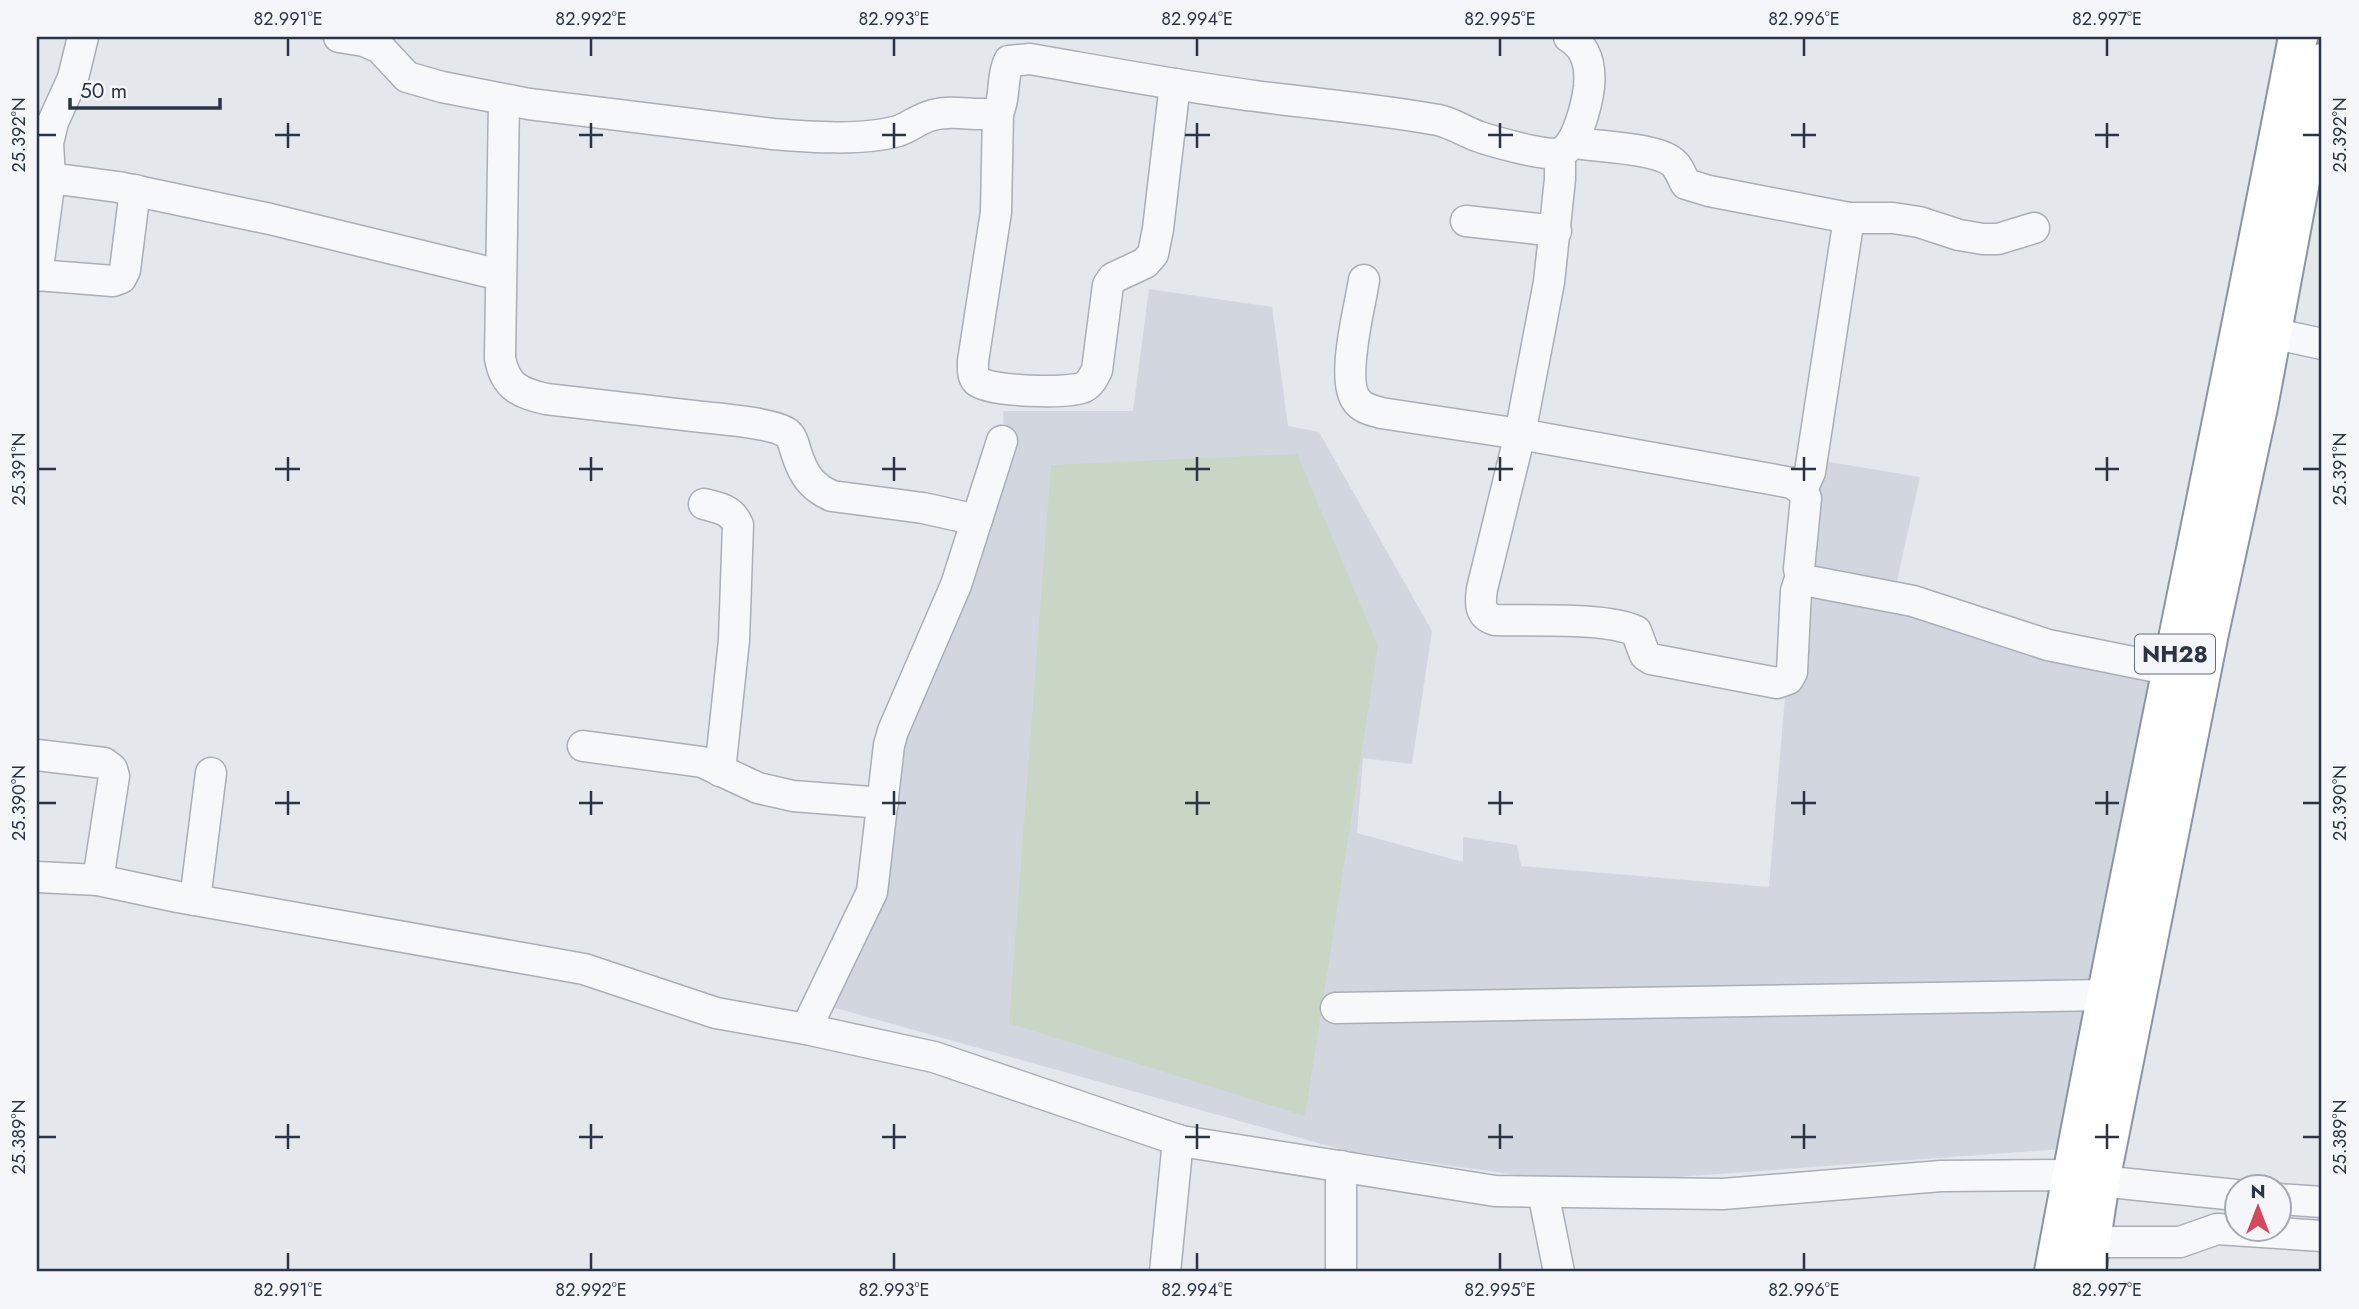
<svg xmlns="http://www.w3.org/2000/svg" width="2359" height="1309" font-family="Jost,sans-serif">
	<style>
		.built { fill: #d2d6de }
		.green { fill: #c9d6c5 }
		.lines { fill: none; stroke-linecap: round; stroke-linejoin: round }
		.minor-casing { stroke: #a9aeb7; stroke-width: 33 }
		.highway-casing { stroke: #8b94a3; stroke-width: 42 }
		.minor { stroke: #f7f8fa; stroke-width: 30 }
		.highway { stroke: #fff; stroke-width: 38 }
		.ticks { fill: none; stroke: #2b3445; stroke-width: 2.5 }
		.labels { text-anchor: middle; stroke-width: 7; stroke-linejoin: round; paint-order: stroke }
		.shield { fill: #f4f6f9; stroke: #676e7b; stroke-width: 2 }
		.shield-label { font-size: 23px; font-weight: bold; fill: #2b3445 }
		.neatline { fill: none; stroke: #2b3445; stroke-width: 2.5 }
		.ticks-label { font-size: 18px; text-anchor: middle; fill: #2b3445 }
	</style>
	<rect width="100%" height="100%" fill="#e4e7ec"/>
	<polygon class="built" points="1149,289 1272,307 1288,426 1319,432 1432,631 1412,764 1363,758 1357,833 1463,862 1463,837 1517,845 1521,866 1769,887 1805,458 1920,477 1896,585 2166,664 2062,1149 1580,1184 1347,1151 828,1006 879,892 890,736 1005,469 1003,411 1133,411"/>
	<polygon class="green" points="1297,454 1378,646 1305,1116 1009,1023 1051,465"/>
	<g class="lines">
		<g class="minor-casing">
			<g id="minor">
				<path d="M339,37l25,4 16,7 27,29 35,10 87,17 244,30c36,3 90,7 125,-3 12,-4 22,-13 35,-16 21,-6 43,2 65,-2 8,-16 3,-35 11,-52l21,-2c75,13 149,27 225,37 61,8 123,13 183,24 14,3 26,11 39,16 14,5 70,21 83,17 17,-6 27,-50 29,-66 2,-21 -2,-39 -20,-50"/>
				<path d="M504,100l-4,258c5,28 19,35 46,41 52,6 104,12 156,18 19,2 71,6 85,16 6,5 7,13 9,19 7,22 15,35 36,44l91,12 54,12"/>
				<path d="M998,113l-2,99 -23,149c0,7 -1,15 4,20 12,11 93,13 107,6 7,-4 10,-11 13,-17l11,-85 5,-7 32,-15 8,-9 5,-25 17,-145"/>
				<path d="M1572,143c23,3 82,5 99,18 8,5 10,15 15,23l23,7 140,27h44l26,4 40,13 24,4h15l36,-11"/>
				<path d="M1560,153v26l-11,103 -29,152 -38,155c-2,14 -3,26 13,31 35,1 111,-3 141,11l9,24 6,4 126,24 11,-4 4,-7 4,-81 5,-15"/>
				<polyline points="50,178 118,187 270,219 500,275"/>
				<polyline points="1466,221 1556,231"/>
				<polyline points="37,275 113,281 121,278 125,270 135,190"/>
				<polyline points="37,276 50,178 48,143 53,122 73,78 83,37"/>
				<path d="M1364,280c-4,27 -24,100 -7,121 6,8 15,9 24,12l139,21 272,49 10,7 4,8 -7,71 2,7 8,5 104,20 135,44 124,25"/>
				<polyline points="2272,333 2322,344"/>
				<polyline points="1802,490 1810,472 1849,218"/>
				<path d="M704,504c15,4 27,5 34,21l-4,115 -14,131"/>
				<polyline points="583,746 702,762 758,788 793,796 883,803"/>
				<polyline points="37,755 104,763 112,769 114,776 98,880"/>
				<polyline points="37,877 98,880 178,897 584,969 716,1013 806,1029 934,1057 1181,1141 1495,1191 1723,1194 1941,1176 2071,1175 2100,1181 2236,1195"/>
				<polyline points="195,900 211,773"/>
				<polyline points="1336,1008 2106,995"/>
				<polyline points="806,1029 872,892 889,745 893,731 956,585 1002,441"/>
				<polyline points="1341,1166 1341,1272"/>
				<polyline points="1543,1192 1559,1272"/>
				<polyline points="2278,1199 2322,1202"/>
				<polyline points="2091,1242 2180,1242 2217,1229 2322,1236"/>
				<polyline points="1165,1272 1178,1140"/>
			</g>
		</g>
		<g class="highway-casing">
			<g id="highway">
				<path d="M2054,1272c76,-413 165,-823 244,-1235"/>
				<polyline points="2086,1272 2100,1181 2209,633 2258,407 2322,63"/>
			</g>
		</g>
		<use href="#minor" class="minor"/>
		<use href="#highway" class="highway"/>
	</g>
	<path class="ticks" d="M288,38v18M591,38v18M894,38v18M1197,38v18M1500,38v18M1804,38v18M2107,38v18M288,123v25M591,123v25M894,123v25M1197,123v25M1500,123v25M1804,123v25M2107,123v25M38,135h18M275,135h25M579,135h24M882,135h24M1185,135h25M1488,135h25M1791,135h25M2095,135h24M2303,135h17M288,457v24M591,457v24M894,457v24M1197,457v24M1500,457v24M1804,457v24M2107,457v24M38,469h18M275,469h25M579,469h24M882,469h24M1185,469h25M1488,469h25M1791,469h25M2095,469h24M2303,469h17M288,791v24M591,791v24M894,791v24M1197,791v24M1500,791v24M1804,791v24M2107,791v24M38,803h18M275,803h25M579,803h24M882,803h24M1185,803h25M1488,803h25M1791,803h25M2095,803h24M2303,803h17M288,1124v25M591,1124v25M894,1124v25M1197,1124v25M1500,1124v25M1804,1124v25M2107,1124v25M38,1137h18M275,1137h25M579,1137h24M882,1137h24M1185,1137h25M1488,1137h25M1791,1137h25M2095,1137h24M2303,1137h17M288,1253v17M591,1253v17M894,1253v17M1197,1253v17M1500,1253v17M1804,1253v17M2107,1253v17"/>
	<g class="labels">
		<rect class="shield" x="2135" y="634.5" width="80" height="39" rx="5"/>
		<g class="shield-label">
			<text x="2175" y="662">NH28</text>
		</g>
	</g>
	<rect width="2359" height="1309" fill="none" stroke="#f4f6f9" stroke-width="77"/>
	<g transform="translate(2258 1208)"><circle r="33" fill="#f4f6f9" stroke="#a4a8b1" stroke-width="2"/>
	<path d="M0-5L12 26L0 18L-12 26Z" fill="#d1495b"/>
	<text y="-10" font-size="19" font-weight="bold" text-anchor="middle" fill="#2b3445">N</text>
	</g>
	<path d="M70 98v10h150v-10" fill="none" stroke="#2b3445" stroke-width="3.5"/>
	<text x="80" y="98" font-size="21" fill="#2b3445" stroke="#f4f6f9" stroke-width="5" paint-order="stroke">50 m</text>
	<rect x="38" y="38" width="2282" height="1232" class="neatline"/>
	<g class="ticks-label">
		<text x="288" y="25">82.991°E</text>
		<text x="591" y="25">82.992°E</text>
		<text x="894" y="25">82.993°E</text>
		<text x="1197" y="25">82.994°E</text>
		<text x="1500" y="25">82.995°E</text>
		<text x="1804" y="25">82.996°E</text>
		<text x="2107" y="25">82.997°E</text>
		<text transform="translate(19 135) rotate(-90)" y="6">25.392°N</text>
		<text transform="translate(2340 135) rotate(-90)" y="6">25.392°N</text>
		<text transform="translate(19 469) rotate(-90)" y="6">25.391°N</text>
		<text transform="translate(2340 469) rotate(-90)" y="6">25.391°N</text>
		<text transform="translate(19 803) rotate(-90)" y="6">25.390°N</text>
		<text transform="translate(2340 803) rotate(-90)" y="6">25.390°N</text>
		<text transform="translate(19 1137) rotate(-90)" y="6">25.389°N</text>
		<text transform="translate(2340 1137) rotate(-90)" y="6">25.389°N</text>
		<text x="288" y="1296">82.991°E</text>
		<text x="591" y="1296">82.992°E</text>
		<text x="894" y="1296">82.993°E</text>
		<text x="1197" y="1296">82.994°E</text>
		<text x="1500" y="1296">82.995°E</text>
		<text x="1804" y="1296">82.996°E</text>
		<text x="2107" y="1296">82.997°E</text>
	</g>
</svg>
